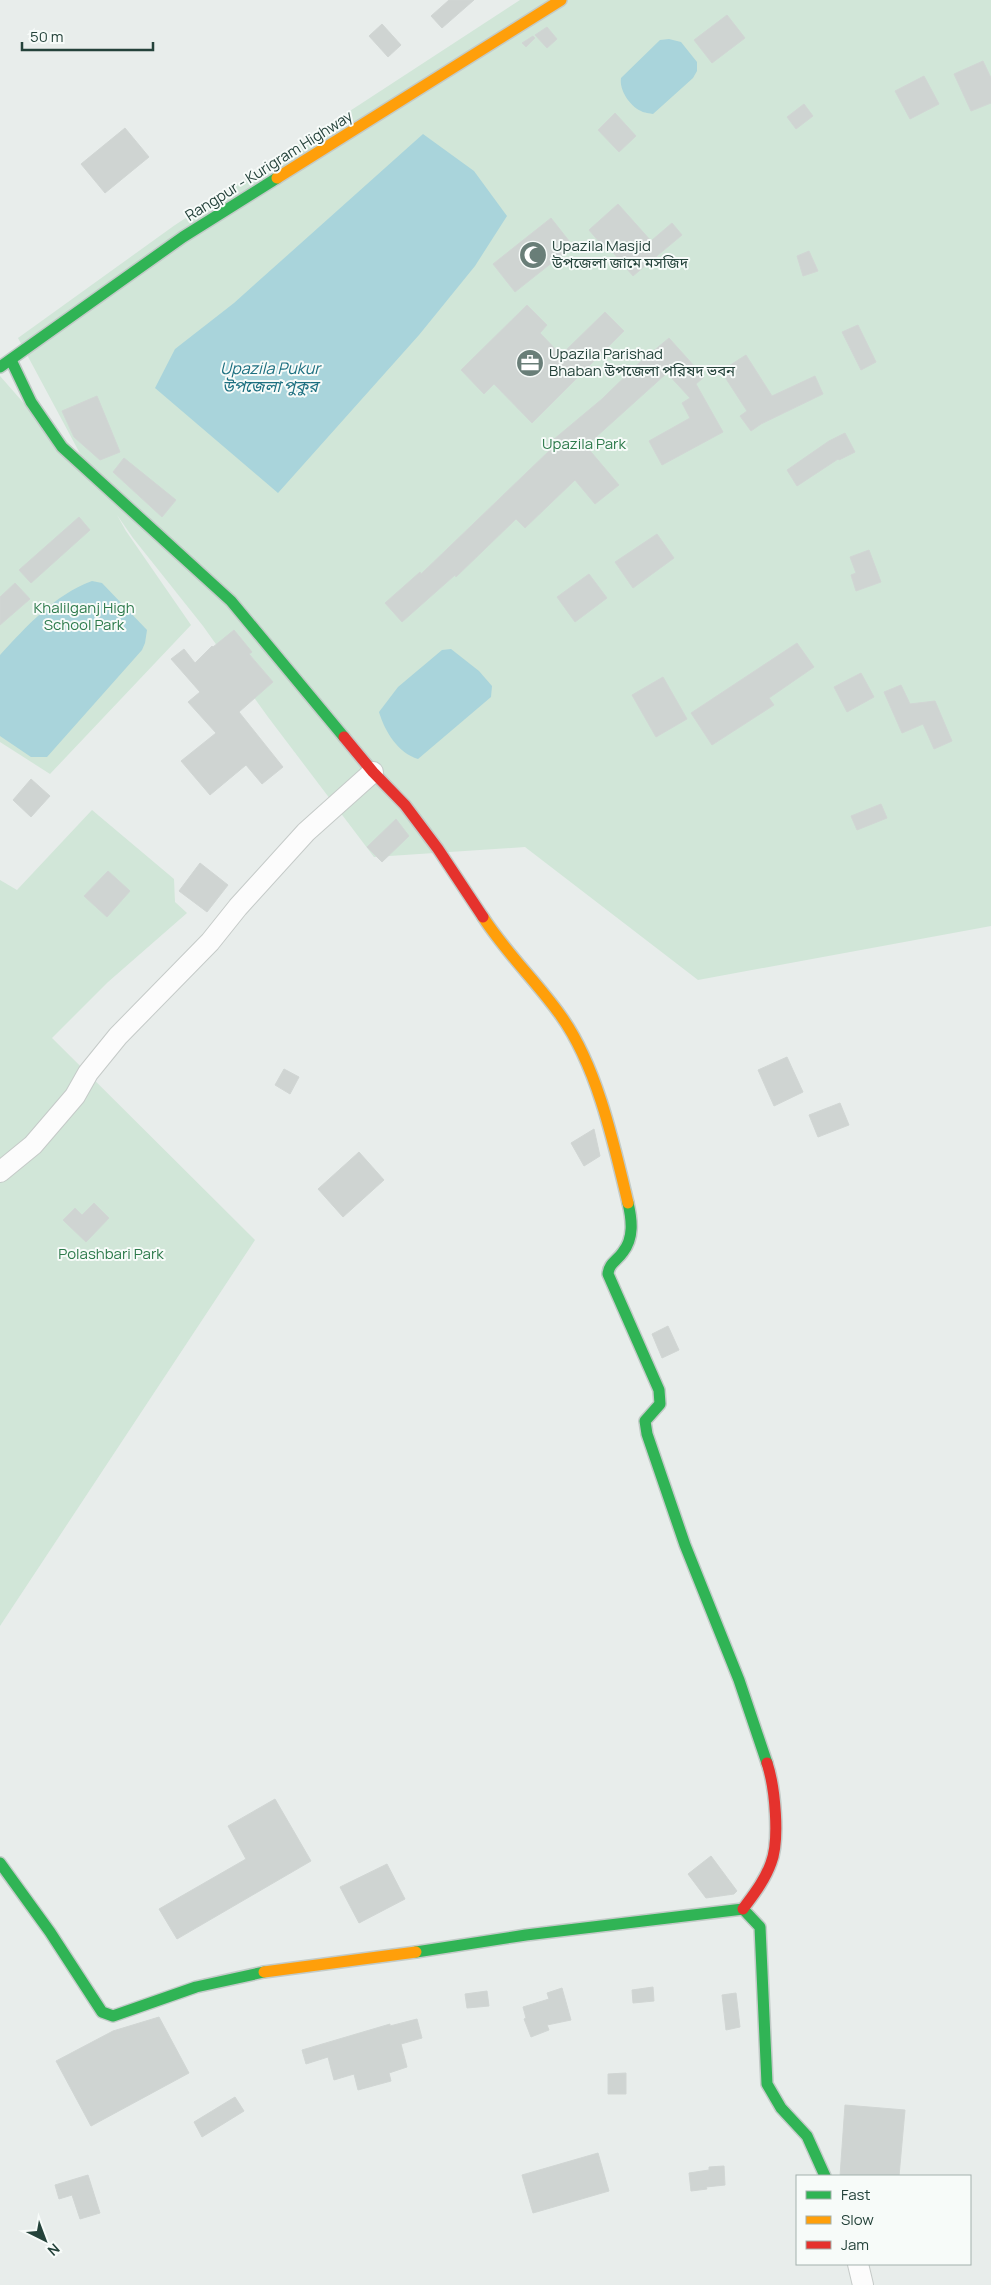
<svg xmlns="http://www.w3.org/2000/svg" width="991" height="2285" font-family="Manrope,'Noto Sans Bengali',sans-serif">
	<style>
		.green { fill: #d1e6d8 }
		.water { fill: #a9d4db }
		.building { fill: #cfd4d2; stroke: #d1d6d4 }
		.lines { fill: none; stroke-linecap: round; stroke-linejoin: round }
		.street-casing { stroke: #c5cac8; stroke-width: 22 }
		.fast-casing { stroke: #c3cbc8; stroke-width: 14 }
		.slow-casing { stroke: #c3cbc8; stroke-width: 14 }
		.jam-casing { stroke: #c3cbc8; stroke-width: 14 }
		.street { stroke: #fcfcfc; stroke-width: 20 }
		.fast { stroke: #30b455; stroke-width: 11 }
		.slow { stroke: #ff9f0a; stroke-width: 11 }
		.jam { stroke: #e5322d; stroke-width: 11 }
		.labels { text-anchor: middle; stroke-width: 4; stroke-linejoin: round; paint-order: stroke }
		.street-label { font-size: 15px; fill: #24423a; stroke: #f7fbf9 }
		.poi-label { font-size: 15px; fill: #24423a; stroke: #f7fbf9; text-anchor: start }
		.park-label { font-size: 15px; fill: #2d7a4b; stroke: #f7fbf9 }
		.water-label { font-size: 16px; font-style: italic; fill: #1c6f80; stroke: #f7fbf9 }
	</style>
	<rect width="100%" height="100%" fill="#e8edeb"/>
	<g class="green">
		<polygon points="520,0 991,0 991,926 698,980 525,847 374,857 268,717 203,626 133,538 117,515 126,531 191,625 50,774 0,742 0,376 99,489 18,338 175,225"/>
		<polygon points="92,810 174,879 175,902 187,913 108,982 52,1038 255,1240 0,1626 0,880 17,890"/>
	</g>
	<g class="water">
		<path d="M669,39l12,3 16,20v9l-4,7 -40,36c-3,-1 -9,-1 -12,-3 -11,-5 -22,-21 -20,-33l39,-38z"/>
		<polygon points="423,134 474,171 507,216 475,266 419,335 278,493 155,388 175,349 234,303"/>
		<path d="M92,581l10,2 45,47 -2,13 -3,7 -95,107h-16l-31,-21v-81c27,-29 54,-60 92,-74z"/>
		<path d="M451,649l28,22 13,15 -1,11 -73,62c-20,-6 -33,-27 -39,-47l19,-25 44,-37z"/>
	</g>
	<g class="building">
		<polygon points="449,0 474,0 442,28 431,16"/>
		<polygon points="727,15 745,38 712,63 694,40"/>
		<polygon points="382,24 401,45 388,57 369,36"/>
		<polygon points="547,27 557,39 547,48 535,35"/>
		<polygon points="533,36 535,38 526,47 522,43"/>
		<polygon points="983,61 991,78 991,103 971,111 954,74"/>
		<polygon points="924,76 939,104 910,119 895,91"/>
		<polygon points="804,104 813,116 796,129 787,117"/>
		<polygon points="615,113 636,136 619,152 598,130"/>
		<polygon points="125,128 149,157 105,193 81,164"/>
		<polygon points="618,204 651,241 672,223 682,235 633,276 610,249 607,251 589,230"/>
		<polygon points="551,218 573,246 515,292 493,264"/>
		<polygon points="809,251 818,271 803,276 797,256"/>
		<polygon points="527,305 547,325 540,333 561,355 605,312 624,331 532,423 494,384 484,394 461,370"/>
		<polygon points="858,325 876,362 861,370 842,332"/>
		<polygon points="669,338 704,377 696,384 723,432 662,465 649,441 690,418 682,403 690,398 667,373 586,446 619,485 595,504 575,480 525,528 516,519 456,577 455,575 402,622 385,603 420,572 421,574 550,450 547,445 602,399 639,363"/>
		<polygon points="746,355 772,396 815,376 823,394 761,424 751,431 740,416 747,411 721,371"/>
		<polygon points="97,396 120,452 100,460 74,437 62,411"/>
		<polygon points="845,433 855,452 839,460 838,459 797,486 787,470 829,441"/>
		<polygon points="124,458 176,500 162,517 113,472"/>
		<polygon points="79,517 90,530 31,583 19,570"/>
		<polygon points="657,534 674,558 633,588 615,562"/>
		<polygon points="869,550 881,582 856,591 851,575 856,573 850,557"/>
		<polygon points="589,574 607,598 575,622 557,597"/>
		<polygon points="15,583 30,599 0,625 0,597"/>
		<polygon points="234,630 252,652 249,654 273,682 239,712 283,767 262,784 246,765 210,795 181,761 216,733 188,702 200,692 171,659 184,649 195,663 212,646 213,647"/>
		<polygon points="797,643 814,667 769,698 774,705 712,745 691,713"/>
		<polygon points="861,673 874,697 847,712 834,687"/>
		<polygon points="663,677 687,719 656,737 632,695"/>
		<polygon points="901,685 910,704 935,701 952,741 934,749 923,724 902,733 884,692"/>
		<polygon points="31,779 50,796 31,817 13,800"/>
		<polygon points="881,804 887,818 857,830 851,816"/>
		<polygon points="396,819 409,836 382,862 367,847"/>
		<polygon points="200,863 228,885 207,912 179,891"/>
		<polygon points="108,871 130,891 107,917 84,896"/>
		<polygon points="787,1057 803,1092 774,1106 758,1070"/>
		<polygon points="284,1069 299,1077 290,1094 275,1085"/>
		<polygon points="840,1103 849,1125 818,1137 809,1115"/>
		<polygon points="594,1129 600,1156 584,1166 571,1143"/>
		<polygon points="359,1152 384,1180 343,1217 318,1189"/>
		<polygon points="94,1203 109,1218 86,1242 63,1220 75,1208 82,1215"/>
		<polygon points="668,1326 679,1350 662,1358 652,1334"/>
		<polygon points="275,1799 311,1861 177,1939 159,1909 246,1859 228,1826"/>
		<polygon points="711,1856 737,1891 734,1894 706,1898 688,1874"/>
		<polygon points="387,1864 405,1899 359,1923 340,1887"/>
		<polygon points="653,1987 654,2001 633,2003 632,1990"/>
		<polygon points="562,1988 571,2020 547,2025 549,2030 531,2037 524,2019 526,2018 523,2007 549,1999 547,1993"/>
		<polygon points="487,1991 489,2006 467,2008 465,1994"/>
		<polygon points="736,1993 740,2027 726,2030 722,1995"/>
		<polygon points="159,2017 189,2073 91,2126 56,2061 113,2031"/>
		<polygon points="417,2019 422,2038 401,2044 407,2067 389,2073 391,2081 358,2090 354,2074 334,2080 328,2057 306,2064 302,2050 390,2024 390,2026"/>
		<polygon points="626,2073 626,2094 608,2094 608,2074"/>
		<polygon points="235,2097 244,2111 202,2137 194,2122"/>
		<polygon points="845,2105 905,2110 899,2176 840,2176"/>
		<polygon points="598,2153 609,2191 533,2213 522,2175"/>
		<polygon points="724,2166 725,2185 706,2187 707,2189 691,2191 689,2173 709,2170 709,2167"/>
		<polygon points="88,2175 100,2213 80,2219 72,2195 59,2199 55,2185"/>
	</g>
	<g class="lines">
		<g class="street-casing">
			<g id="street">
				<polyline points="0,1172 33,1145 75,1096 88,1073 118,1036 210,942 238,907 306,832 373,772"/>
				<polyline points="858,2264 863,2285"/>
			</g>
		</g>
		<g class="fast-casing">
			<g id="fast">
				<polyline points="11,360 31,402 62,447 231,601 344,737"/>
				<polyline points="0,367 183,237 277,178"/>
				<path d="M628,1203c4,17 6,35 -5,49 -6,9 -14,11 -15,22l51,116 1,14 -15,17 2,13 38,111 54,135 28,83"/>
				<polyline points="0,1863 50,1932 102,2012 113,2016 196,1987 264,1972"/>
				<polyline points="416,1952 526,1935 743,1909 760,1927 767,2084 781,2108 807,2136 825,2176"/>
			</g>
		</g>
		<g class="slow-casing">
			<g id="slow">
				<polyline points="277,178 561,0"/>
				<path d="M483,917c23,36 54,65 78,99 36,50 53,128 67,187"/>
				<polyline points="264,1972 416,1952"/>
			</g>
		</g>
		<g class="jam-casing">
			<g id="jam">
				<polyline points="344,737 373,772 405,805 438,849 483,917"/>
				<path d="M743,1909c11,-15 22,-29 28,-46 9,-23 4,-76 -4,-100"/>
			</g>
		</g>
		<use href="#street" class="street"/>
		<use href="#fast" class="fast"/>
		<use href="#slow" class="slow"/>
		<use href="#jam" class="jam"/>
	</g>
	<defs>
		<g id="mosque-disc" transform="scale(1.4375)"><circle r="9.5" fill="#697e78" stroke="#f7fbf9"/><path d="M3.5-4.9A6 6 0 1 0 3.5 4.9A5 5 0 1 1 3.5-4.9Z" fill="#fff"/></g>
		<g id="office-disc" transform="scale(1.4375)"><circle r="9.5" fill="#697e78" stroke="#f7fbf9"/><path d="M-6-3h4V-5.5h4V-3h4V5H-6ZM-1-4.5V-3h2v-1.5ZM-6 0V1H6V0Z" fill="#fff"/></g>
	</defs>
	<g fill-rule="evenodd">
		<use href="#mosque-disc" x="533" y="255"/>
		<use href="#office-disc" x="530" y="363"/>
	</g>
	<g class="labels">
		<g class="street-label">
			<text transform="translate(269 166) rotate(-32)" y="5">Rangpur - Kurigram Highway</text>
		</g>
		<g class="poi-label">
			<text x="552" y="251">Upazila Masjid<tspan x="552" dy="17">উপজেলা জামে মসজিদ</tspan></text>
			<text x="549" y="359">Upazila Parishad<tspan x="549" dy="17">Bhaban উপজেলা পরিষদ ভবন</tspan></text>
		</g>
		<g class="park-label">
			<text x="584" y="449">Upazila Park</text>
			<text x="84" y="613">Khalilganj High<tspan x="84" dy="17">School Park</tspan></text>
			<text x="111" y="1259">Polashbari Park</text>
		</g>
		<g class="water-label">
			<text x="270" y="374">Upazila Pukur<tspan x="270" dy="18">উপজেলা পুকুর</tspan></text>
		</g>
	</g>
	<rect x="796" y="2175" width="175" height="90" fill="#f7fbf9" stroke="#a3b1ad"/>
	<rect x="806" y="2191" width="25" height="8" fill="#30b455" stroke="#a3b1ad"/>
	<text x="841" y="2200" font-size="15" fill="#24423a">Fast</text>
	<rect x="806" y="2216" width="25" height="8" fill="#ff9f0a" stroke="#a3b1ad"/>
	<text x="841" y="2225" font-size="15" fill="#24423a">Slow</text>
	<rect x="806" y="2241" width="25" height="8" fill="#e5322d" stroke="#a3b1ad"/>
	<text x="841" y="2250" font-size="15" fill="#24423a">Jam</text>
	<g transform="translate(45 2240) rotate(138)" stroke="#f7fbf9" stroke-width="4" paint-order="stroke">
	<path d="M0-4L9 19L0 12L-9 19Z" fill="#24423a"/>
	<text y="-8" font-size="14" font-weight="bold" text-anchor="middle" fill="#24423a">N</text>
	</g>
	<path d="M22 42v8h131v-8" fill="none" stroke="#24423a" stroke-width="2.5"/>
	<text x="30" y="42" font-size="15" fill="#24423a" stroke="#f7fbf9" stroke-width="4" paint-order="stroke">50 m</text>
</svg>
